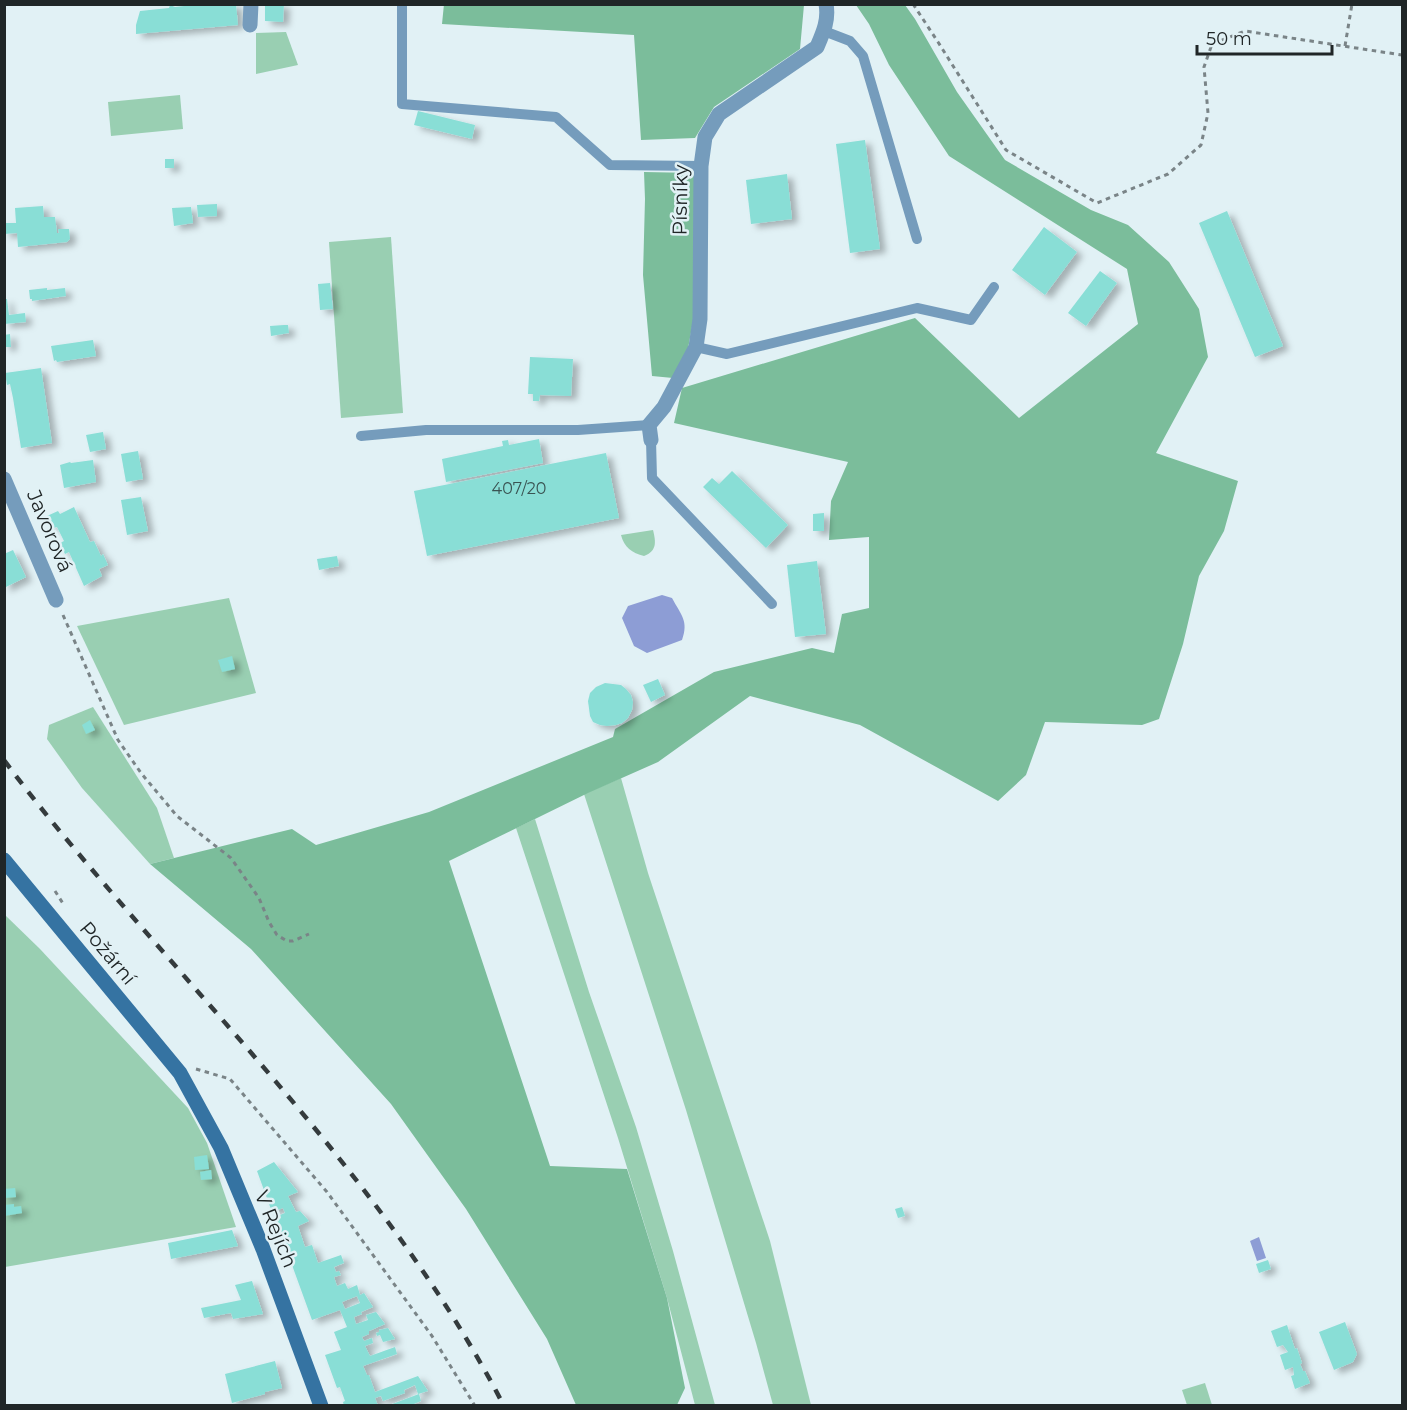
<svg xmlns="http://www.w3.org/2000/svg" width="1407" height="1410" font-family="Montserrat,sans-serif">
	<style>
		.green { fill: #99cfb2 }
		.forest { fill: #7bbd9b }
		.water { fill: #8d9dd5 }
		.building { fill: #89ded6; fill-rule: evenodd; filter: url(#shadow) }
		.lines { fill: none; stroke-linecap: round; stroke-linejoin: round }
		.path { stroke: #7a8487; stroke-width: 3; stroke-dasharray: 4.5 4.5; stroke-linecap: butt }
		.lane { stroke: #759cbc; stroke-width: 10 }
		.street { stroke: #759cbc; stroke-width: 15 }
		.secondary { stroke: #3573a2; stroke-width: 15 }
		.rail { stroke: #343b3d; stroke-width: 4.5; stroke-dasharray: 10 10; stroke-linecap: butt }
		.labels { text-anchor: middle; stroke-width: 5; stroke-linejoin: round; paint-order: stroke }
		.number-label { font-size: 16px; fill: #3a5453 }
		.street-label { font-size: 20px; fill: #202627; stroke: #e1f1f5 }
	</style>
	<defs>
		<filter id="shadow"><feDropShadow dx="6" dy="4" stdDeviation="3" flood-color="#0004"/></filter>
	</defs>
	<rect width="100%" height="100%" fill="#e1f1f5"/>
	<g class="green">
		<polygon points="286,32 298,65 256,74 256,33"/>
		<polygon points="180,95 183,129 111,136 108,102"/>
		<polygon points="391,237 403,413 341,418 329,242"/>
		<path d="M653,530c3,12 4,21 -9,26 -12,-3 -20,-9 -23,-21z"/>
		<polygon points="229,598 256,693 124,725 77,626"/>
		<polygon points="93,707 157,808 174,858 150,864 82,788 47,739 49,725"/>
		<polygon points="621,778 648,873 770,1241 811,1405 773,1405 756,1343 686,1110 584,794"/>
		<polygon points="535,819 589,992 636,1127 673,1251 715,1405 695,1405 667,1298 618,1138 516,828"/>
		<polygon points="4,914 40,949 188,1108 207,1143 236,1227 5,1267"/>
		<polygon points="1205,1383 1212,1405 1187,1405 1182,1390"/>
	</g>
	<g class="forest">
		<polygon points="444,4 804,4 804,5 800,49 714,107 695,138 641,140 634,35 442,24"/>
		<polygon points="856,5 905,5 915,19 957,92 1005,160 1091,210 1128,225 1169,262 1199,309 1208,357 1156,453 1238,481 1224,531 1199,576 1183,644 1159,719 1142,725 1045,722 1026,775 998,801 860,725 750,696 658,762 588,793 449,861 550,1166 627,1169 667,1298 685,1388 677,1405 576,1405 547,1339 466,1209 391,1104 251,949 150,864 292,829 316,845 429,812 613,737 615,729 714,672 812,648 834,653 842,614 869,608 869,537 829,540 831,501 848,462 674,423 682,388 915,318 1019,418 1138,324 1127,269 949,156 889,65 869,24"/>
		<polygon points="644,172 695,173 694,316 687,354 673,378 652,376 643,275 645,199"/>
	</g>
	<g class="water">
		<path d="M662,595l10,3c9,17 17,23 10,42l-35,13 -13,-7 -12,-28 6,-12z"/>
		<polygon points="1259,1237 1266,1258 1257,1261 1250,1241"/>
	</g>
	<g class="building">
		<polygon points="202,4 236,4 238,25 136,34 136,25 140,11 169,8 170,5 175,7"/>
		<polygon points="265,4 284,4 283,22 265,21"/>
		<polygon points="418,111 475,125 472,139 414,125"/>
		<polygon points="865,140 880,249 850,253 836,144"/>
		<rect x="165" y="159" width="9" height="9"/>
		<polygon points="787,174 792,219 751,224 746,180"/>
		<polygon points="217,204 217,216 198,217 197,205"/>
		<polygon points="43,206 44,217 55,217 57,233 59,233 58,229 69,229 70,239 67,242 18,247 17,233 4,234 4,223 16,223 15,208"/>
		<polygon points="191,207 193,223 174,226 172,208"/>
		<polygon points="1227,211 1283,346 1255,357 1199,223"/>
		<polygon points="1044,227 1077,252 1045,295 1012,270"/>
		<polygon points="1100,271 1117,283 1086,326 1068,313"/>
		<polygon points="330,283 333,309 320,310 318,284"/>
		<polygon points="47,288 47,290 65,288 66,296 32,301 32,299 30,299 29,290"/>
		<polygon points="4,299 7,299 9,315 25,313 26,322 4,324"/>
		<polygon points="284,325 288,325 289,333 271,336 270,326"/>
		<polygon points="10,334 11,347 4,347 4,335"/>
		<polygon points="93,340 96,356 57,362 56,360 54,361 51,346"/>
		<polygon points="530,357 573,359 571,396 540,395 539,401 533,401 533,394 528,394"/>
		<polygon points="41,368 52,443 21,448 13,398 10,384 7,385 5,373"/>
		<polygon points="103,432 106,449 90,452 86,435"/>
		<polygon points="539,439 543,463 446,482 442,459 503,446 502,441 508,440 509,445"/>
		<polygon points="138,451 143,479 126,482 121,454"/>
		<polygon points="606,453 619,518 427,556 414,491"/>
		<polygon points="93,460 96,482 64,488 60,465 70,462 71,463"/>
		<polygon points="732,471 788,525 766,548 703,487 712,478 719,484"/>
		<polygon points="141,497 148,531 127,535 121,500"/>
		<polygon points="74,507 90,542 94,541 101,556 103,554 108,565 99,569 102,576 84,586 69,552 65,554 60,543 64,541 57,527 53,528 47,516 58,511 60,514"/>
		<polygon points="824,513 824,531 813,531 813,514"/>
		<polygon points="13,550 26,577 4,588 4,554"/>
		<polygon points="337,556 339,566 319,570 317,559"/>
		<polygon points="817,561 826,634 795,637 787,565"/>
		<polygon points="232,656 235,669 222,672 218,660"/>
		<polygon points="658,679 665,695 651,702 643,685"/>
		<polygon points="605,683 621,685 626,689 631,695 633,702 632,710 628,718 622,723 616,725 607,726 600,725 593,722 590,716 588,701 590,693 596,687"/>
		<polygon points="90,720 95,730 86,734 82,725"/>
		<polygon points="207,1155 209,1169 195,1170 194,1157"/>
		<path d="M274,1162l24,30 -10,4 8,16 4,-1 9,10 -11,5 7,21 7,-2 6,18 23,-8 3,8 -10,4 2,5 3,-1 2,4 -7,2 3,9 8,-3 3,6 9,-4 3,10 4,-2 9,14 -12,5 1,2 -8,3 2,7 12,-4 -2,-5 10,-3 9,12 -16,7v3l-7,3 2,4 8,-3 1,5 -8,3 5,10 25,-9 2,7 -34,12 4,9h2l6,17 43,-16 10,15 -10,3 -3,-9 -11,5 1,3 -22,8 -2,-5 -6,2 3,8h-34l-1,-4 2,-1 -5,-14 -3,1 -12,-33 16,-5 -7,-18 13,-5 -7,-17 -28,10 -36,-99 5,-3 -1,-3 5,-2 -2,-5 -11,4 -15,-41zM357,1296l3,7 -15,6 -3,-7z"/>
		<polygon points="211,1170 212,1179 201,1180 200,1172"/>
		<polygon points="15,1188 16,1197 4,1198 4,1189"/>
		<polygon points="14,1204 14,1207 21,1206 22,1213 4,1216 4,1205"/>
		<polygon points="902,1207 905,1216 898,1218 895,1209"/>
		<polygon points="232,1230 238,1246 171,1259 168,1243"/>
		<polygon points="1268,1260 1271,1269 1259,1273 1256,1264"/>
		<polygon points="252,1281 263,1314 233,1319 231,1313 204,1318 201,1308 241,1300 235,1285"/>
		<polygon points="1345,1322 1357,1354 1353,1362 1334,1370 1319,1332"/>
		<polygon points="1287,1325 1295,1349 1297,1348 1302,1363 1300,1364 1303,1371 1305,1371 1310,1383 1295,1389 1291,1376 1294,1375 1293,1367 1285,1370 1280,1355 1288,1352 1283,1345 1277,1347 1271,1331"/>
		<polygon points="388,1328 395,1339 383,1342 380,1335 377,1336 376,1333 379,1332 379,1330"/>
		<polygon points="275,1361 282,1388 265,1392 265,1394 232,1403 225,1374"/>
		<polygon points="419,1394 421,1401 409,1406 387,1406"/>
	</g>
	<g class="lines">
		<g class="path">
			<polyline points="913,4 938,42 1006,150 1097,203 1168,174 1201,145 1208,113 1204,67 1212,44 1245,31 1402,55"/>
			<polyline points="1345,46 1352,4"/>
			<polyline points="63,615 118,740 141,773 177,816 231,858 259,898 269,922 277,935 287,941 293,941 309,934"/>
			<polyline points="55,891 64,905"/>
			<polyline points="196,1069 230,1079 327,1192 432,1336 475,1406"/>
		</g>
		<g class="lane">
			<polyline points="402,4 402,104 556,117 610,165 701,166"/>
			<polyline points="824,31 850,41 863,56 917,239"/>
			<polyline points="696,347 727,354 917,308 971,320 994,287"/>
			<polyline points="361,436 426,430 578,430 649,425"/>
			<polyline points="651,440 652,478 772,604"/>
		</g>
		<g class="street">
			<polyline points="250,25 251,4"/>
			<path d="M651,440l-2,-15 15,-18 32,-60 4,-28 1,-153 4,-29 14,-23 98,-67c6,-14 12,-27 9,-43"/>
			<polyline points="4,479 56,600"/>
		</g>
		<polyline class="secondary" points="4,860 180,1073 221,1148 263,1249 321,1406"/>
		<path class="rail" d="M4,760c40,54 83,104 127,155 134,155 278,307 373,491"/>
	</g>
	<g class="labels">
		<g class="number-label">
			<text x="519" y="494">407/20</text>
		</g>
		<g class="street-label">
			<text transform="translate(680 200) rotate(-89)" y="7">Písníky</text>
			<text transform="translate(50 531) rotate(67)" y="7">Javorová</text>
			<text transform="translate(108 953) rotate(50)" y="7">Požární</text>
			<text transform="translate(276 1229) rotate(68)" y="7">V Rejích</text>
		</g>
	</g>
	<rect width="1407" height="1410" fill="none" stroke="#202627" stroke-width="12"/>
	<path d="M1197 45v9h135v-9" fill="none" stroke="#202627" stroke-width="3"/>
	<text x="1206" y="45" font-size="18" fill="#202627" stroke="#e1f1f5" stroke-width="4.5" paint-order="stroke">50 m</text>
</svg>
